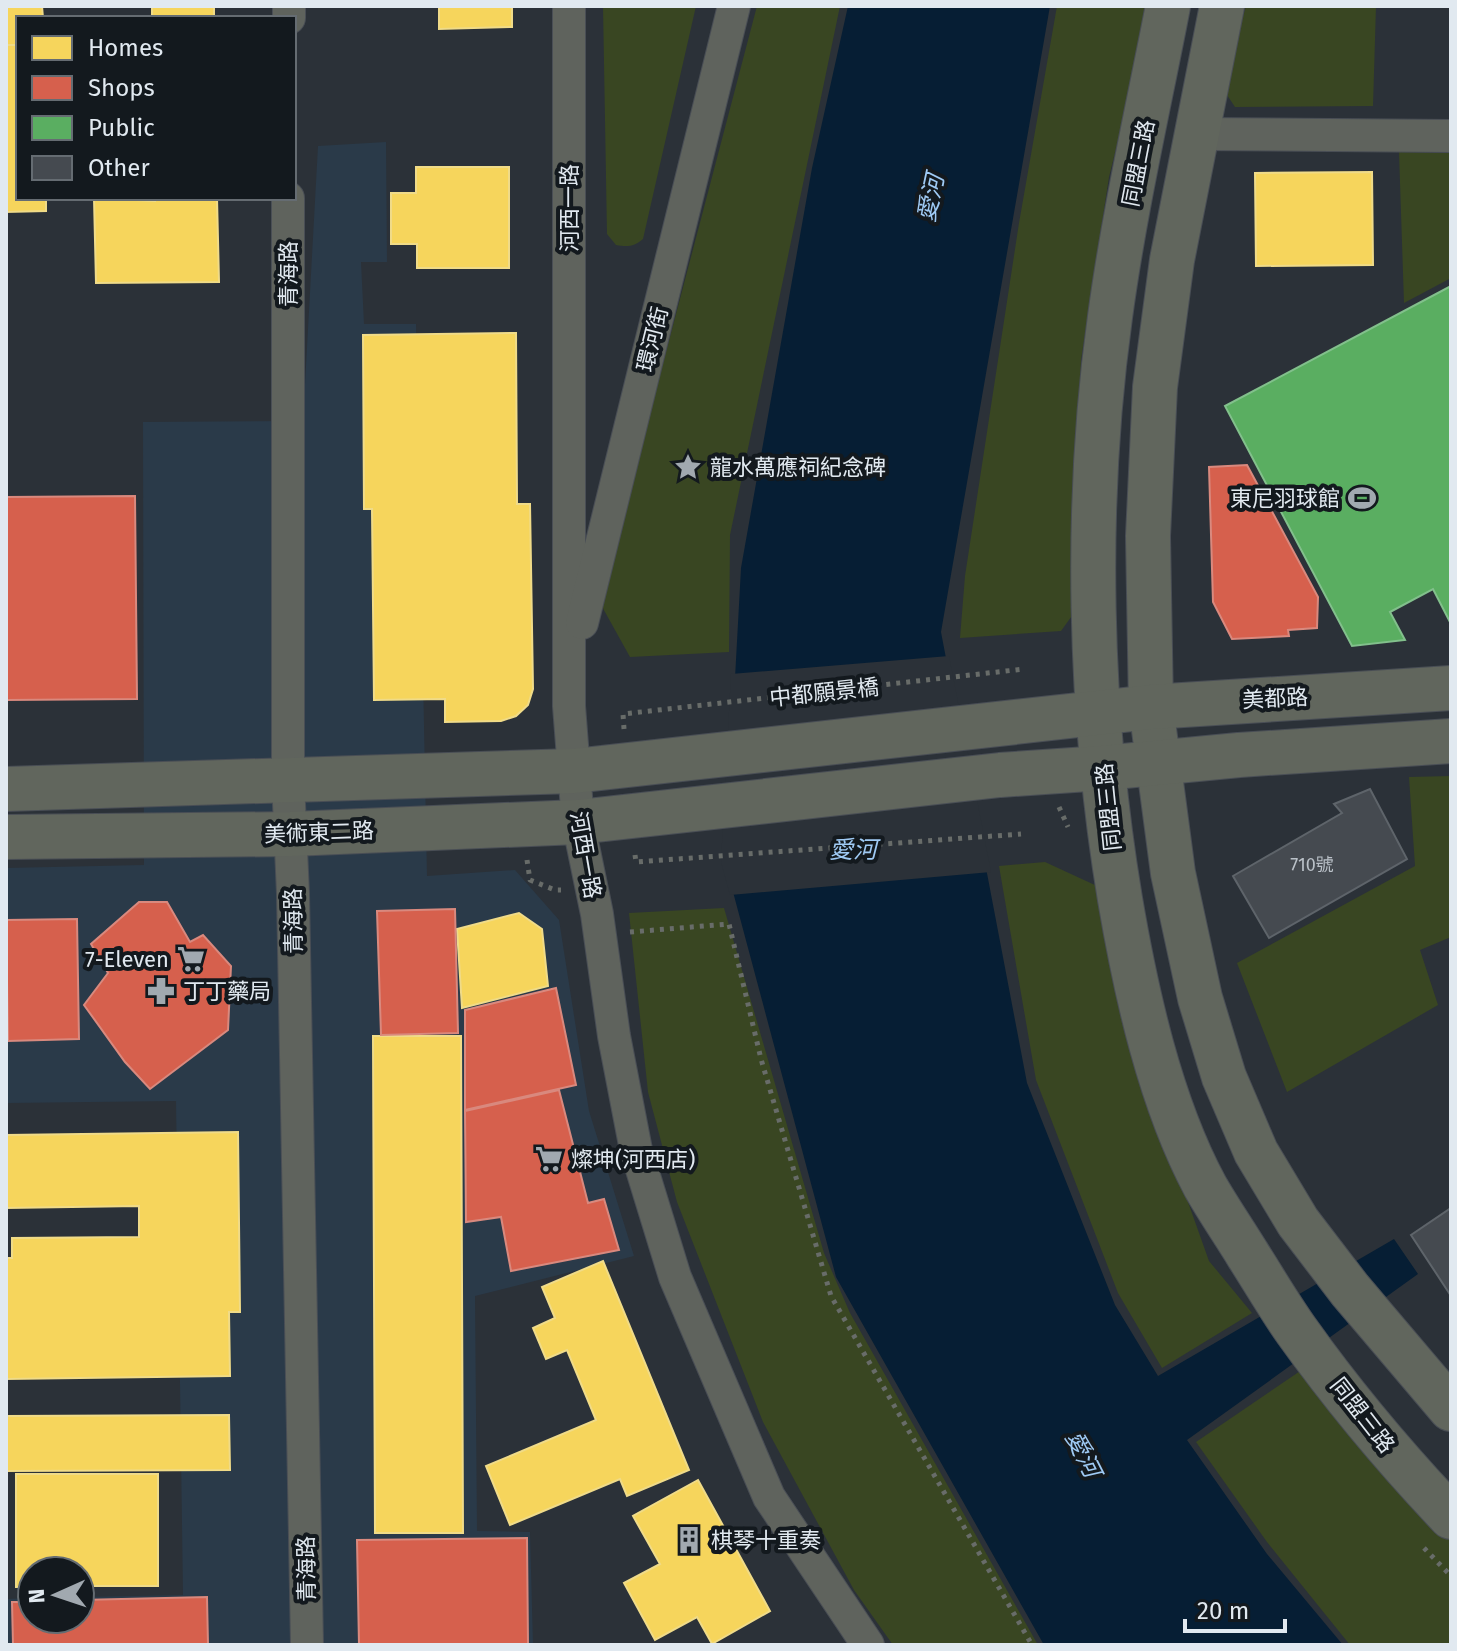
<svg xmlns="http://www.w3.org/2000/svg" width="1457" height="1651" font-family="'Fira Sans','Noto Sans TC',sans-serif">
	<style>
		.built { fill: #2a3a49 }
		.green { fill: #394622 }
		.water { fill: #061e34 }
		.pier { fill: #2b3138 }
		.homes { fill: #f6d55c; stroke: #f0db88; stroke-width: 2 }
		.shops { fill: #d6604d; stroke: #d9897e; stroke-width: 2 }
		.public { fill: #5aae61; stroke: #82c08c; stroke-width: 2 }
		.building { fill: #454a50; stroke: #5e646a; stroke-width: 2 }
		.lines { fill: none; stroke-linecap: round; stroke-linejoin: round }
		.street-casing { stroke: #494e55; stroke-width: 34 }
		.secondary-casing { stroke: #494e55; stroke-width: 46 }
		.path { stroke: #686c69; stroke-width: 5; stroke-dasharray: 4 6; stroke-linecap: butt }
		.street { stroke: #5f635d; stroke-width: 32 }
		.secondary { stroke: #61665d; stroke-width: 44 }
		.labels { text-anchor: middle; stroke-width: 8; stroke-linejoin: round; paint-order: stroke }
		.number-label { font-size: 18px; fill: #bac1c8 }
		.street-label { font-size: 22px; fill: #e1e9f0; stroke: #13191e }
		.poi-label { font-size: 22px; fill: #e1e9f0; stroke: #13191e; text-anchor: start }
		.water-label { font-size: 24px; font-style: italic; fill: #9fcaf4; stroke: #13191e }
	</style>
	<rect width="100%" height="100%" fill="#2b3138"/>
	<polygon class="built" points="386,142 387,262 361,262 364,324 416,324 427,876 515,870 559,920 589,1111 634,1256 475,1296 477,1531 530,1532 533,1645 6,1645 6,1599 32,1598 32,1619 80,1619 80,1597 183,1595 176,1101 6,1103 6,868 144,865 143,422 303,421 318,146"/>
	<g class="green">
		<path d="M603,6h93l-53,233c-9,8 -16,8 -27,6l-9,-11z"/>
		<polygon points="757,6 840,6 730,535 729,652 630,657 600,603"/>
		<polygon points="1057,6 1151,6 1109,177 1081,360 1074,613 1061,631 960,638 965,576 1019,223"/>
		<polygon points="1246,6 1376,6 1373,106 1235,107 1223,89"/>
		<polygon points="1399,152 1451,153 1451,278 1404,303"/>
		<polygon points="1451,776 1451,937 1420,950 1438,1005 1287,1092 1237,963 1415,866 1409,777"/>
		<polygon points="1045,862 1097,886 1136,1056 1209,1261 1252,1313 1162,1368 1118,1293 1036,1080 999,866"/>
		<polygon points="724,908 824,1253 850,1313 1038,1645 893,1645 854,1590 763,1422 677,1202 648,1092 629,913"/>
		<polygon points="1312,1363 1451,1527 1451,1645 1350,1645 1267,1542 1196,1442"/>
	</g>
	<polygon class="water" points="848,6 1050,6 941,632 1027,1083 1115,1305 1158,1376 1394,1239 1418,1274 1187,1440 1267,1554 1343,1645 1044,1645 836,1277 725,862 741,568 812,168"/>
	<polygon class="pier" points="949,656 991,872 730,895 721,862 731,674"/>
	<g class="homes">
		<polygon points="6,6 42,6 43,18 18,18 18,45 6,45"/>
		<rect x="152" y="6" width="62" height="12"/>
		<polygon points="439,6 512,6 512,27 439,29"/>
		<polygon points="6,45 18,45 18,198 46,198 46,211 6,212"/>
		<polygon points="416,167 509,167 509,268 417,268 417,244 391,244 391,193 416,193"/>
		<polygon points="1372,172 1373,265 1256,266 1255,173"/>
		<polygon points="94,198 155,201 155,198 217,198 219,282 96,283"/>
		<polygon points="516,333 517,504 530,504 533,689 528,705 516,716 501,721 445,722 445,699 374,700 372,509 364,509 363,335"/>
		<polygon points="519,913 542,929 548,986 462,1008 457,929"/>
		<polygon points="373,1036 461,1036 463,1533 375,1533"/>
		<polygon points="238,1132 240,1312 229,1312 230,1376 6,1379 6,1258 12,1258 12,1238 139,1237 139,1206 6,1208 6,1135"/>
		<polygon points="603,1261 689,1470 627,1496 620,1479 510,1525 486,1466 596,1420 567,1350 546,1359 533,1328 555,1318 542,1287"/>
		<polygon points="229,1415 230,1470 6,1471 6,1416"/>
		<polygon points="16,1474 158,1474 158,1586 80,1586 80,1571 32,1571 32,1587 16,1587"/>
		<polygon points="698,1480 770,1611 712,1644 697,1617 655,1640 624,1583 660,1564 633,1516"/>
	</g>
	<g class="shops">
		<polygon points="1247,465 1318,597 1317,628 1288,630 1289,636 1232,639 1213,602 1209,467"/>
		<polygon points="135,496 137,699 6,700 6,497"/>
		<polygon points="139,902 167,902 190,942 203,935 231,966 228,1030 150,1089 125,1062 84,1005 108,973 91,944"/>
		<polygon points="455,909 458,1033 381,1035 377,911"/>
		<polygon points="77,919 79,1039 8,1041 6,920"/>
		<polygon points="556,988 576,1085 465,1110 465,1010"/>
		<polygon points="559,1090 588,1203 604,1199 619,1250 511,1271 501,1217 466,1222 465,1111"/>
		<polygon points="527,1538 528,1645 359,1645 357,1540"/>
		<polygon points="207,1597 208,1645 13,1645 12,1602 32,1602 32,1619 80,1619 80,1600"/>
	</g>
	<polygon class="public" points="1451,286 1451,624 1433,589 1390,612 1405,640 1352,646 1225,406"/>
	<g class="building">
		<polygon points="1370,789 1407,859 1269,938 1233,876 1342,813 1334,804"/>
		<polygon points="1451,1208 1451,1296 1411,1235"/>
	</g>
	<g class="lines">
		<g class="street-casing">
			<g id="street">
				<polyline points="569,6 569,706 578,822 597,914 614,1036 636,1150 675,1277 769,1497 868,1645"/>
				<polyline points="289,18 289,6"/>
				<polyline points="1195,134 1451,136"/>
				<polyline points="288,198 288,781 293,894 307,1645"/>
				<polyline points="582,623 734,6"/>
			</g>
		</g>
		<g class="secondary-casing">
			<g id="secondary">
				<path d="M1168,6c-20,103 -44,207 -58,311 -26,186 -21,397 10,582 16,94 40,203 85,287 13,23 29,46 43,69 16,25 31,51 48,75 47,66 100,129 155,187"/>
				<polyline points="1222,6 1172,260 1155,387 1148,536 1151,707 1173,873 1200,998 1224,1077 1256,1152 1298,1222 1350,1290 1451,1409"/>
				<polyline points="6,789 574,771 1151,707 1451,688"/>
				<polyline points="6,837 291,834 578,822 1000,775 1103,768 1239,755 1451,741"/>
			</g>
		</g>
		<g class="path">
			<polyline points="624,729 623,714 1024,669"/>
			<polyline points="1059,807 1068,827"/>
			<polyline points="635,855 636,862 1021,834"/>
			<polyline points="527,860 530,880 555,890 561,890"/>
			<polyline points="630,932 729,924 761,1059 831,1296 1032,1645"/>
			<polyline points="1424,1548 1451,1576"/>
		</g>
		<use href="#street" class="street"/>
		<use href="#secondary" class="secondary"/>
	</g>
	<defs>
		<g id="sight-bare" transform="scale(2.16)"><path d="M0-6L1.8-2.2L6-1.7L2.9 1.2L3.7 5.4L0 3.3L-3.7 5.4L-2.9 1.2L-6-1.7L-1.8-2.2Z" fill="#a1a9b0" stroke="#13191e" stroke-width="2.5" paint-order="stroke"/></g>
		<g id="stadium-bare" transform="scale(2.16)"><path d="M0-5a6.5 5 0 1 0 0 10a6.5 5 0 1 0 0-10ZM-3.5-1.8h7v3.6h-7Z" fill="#a1a9b0" stroke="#13191e" stroke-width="2.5" paint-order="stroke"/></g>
		<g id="supermarket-bare" transform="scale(2.16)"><path d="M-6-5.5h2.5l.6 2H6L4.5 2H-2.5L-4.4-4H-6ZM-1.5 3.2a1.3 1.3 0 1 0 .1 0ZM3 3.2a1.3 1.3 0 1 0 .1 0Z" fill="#a1a9b0" stroke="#13191e" stroke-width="2.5" paint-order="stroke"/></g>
		<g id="pharmacy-bare" transform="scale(2.16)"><path d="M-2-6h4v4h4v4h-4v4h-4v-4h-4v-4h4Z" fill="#a1a9b0" stroke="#13191e" stroke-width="2.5" paint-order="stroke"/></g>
		<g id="building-bare" transform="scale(2.16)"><path d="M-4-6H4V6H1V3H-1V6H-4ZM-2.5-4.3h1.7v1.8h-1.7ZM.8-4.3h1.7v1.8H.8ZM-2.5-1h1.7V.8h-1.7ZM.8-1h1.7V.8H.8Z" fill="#a1a9b0" stroke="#13191e" stroke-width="2.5" paint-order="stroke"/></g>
	</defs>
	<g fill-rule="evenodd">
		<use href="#sight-bare" x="688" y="467"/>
		<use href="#stadium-bare" x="1362" y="498"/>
		<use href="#supermarket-bare" x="191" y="959"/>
		<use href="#pharmacy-bare" x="161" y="991"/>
		<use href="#supermarket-bare" x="549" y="1159"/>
		<use href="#building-bare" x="689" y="1540"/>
	</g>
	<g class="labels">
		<g class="number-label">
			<text x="1312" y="871">710號</text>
		</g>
		<g class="street-label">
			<text transform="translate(1138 163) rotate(-79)" y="8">同盟三路</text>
			<text transform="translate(569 208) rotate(-90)" y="8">河西一路</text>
			<text transform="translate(288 274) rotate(-90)" y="8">青海路</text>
			<text transform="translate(652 339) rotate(-76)" y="8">環河街</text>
			<text transform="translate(824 692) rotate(-6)" y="8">中都願景橋</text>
			<text transform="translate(1275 698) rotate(-3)" y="8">美都路</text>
			<text transform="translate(1108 807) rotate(-96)" y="8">同盟三路</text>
			<text transform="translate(319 832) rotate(-2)" y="8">美術東二路</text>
			<text transform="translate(586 855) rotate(80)" y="8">河西一路</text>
			<text transform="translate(293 921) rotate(-91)" y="8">青海路</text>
			<text transform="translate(1363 1415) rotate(52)" y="8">同盟三路</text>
			<text transform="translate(306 1569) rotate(-91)" y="8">青海路</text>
		</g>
		<g class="poi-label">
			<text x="710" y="475">龍水萬應祠紀念碑</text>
			<text x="1340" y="506" text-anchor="end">東尼羽球館</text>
			<text x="169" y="967" text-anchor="end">7-Eleven</text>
			<text x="183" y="999">丁丁藥局</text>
			<text x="571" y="1167">燦坤(河西店)</text>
			<text x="711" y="1548">棋琴十重奏</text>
		</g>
		<g class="water-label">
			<text transform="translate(931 198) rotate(-78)" y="8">愛河</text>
			<text x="853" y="858">愛河</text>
			<text transform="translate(1083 1454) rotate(63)" y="8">愛河</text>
		</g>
	</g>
	<rect width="1457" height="1651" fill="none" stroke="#e1e9f0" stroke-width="16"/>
	<rect x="16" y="16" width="280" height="184" fill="#13191e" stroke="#656c72" stroke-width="2"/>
	<rect x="32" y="36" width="40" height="24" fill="#f6d55c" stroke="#656c72" stroke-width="2"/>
	<text x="88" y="56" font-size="24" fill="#e1e9f0">Homes</text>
	<rect x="32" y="76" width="40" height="24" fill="#d6604d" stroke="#656c72" stroke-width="2"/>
	<text x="88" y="96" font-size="24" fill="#e1e9f0">Shops</text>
	<rect x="32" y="116" width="40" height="24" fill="#5aae61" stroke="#656c72" stroke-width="2"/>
	<text x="88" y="136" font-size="24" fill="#e1e9f0">Public</text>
	<rect x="32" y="156" width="40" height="24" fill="#454a50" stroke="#656c72" stroke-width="2"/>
	<text x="88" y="176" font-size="24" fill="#e1e9f0">Other</text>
	<g transform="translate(56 1595) rotate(267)"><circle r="38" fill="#13191e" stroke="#656c72" stroke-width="2"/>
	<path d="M0-6L14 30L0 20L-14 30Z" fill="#a1a9b0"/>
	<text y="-12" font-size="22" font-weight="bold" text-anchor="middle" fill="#e1e9f0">N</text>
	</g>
	<path d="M1185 1619v12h100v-12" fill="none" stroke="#e1e9f0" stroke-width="4"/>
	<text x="1197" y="1619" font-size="24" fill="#e1e9f0" stroke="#13191e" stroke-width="6" paint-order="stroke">20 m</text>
</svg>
